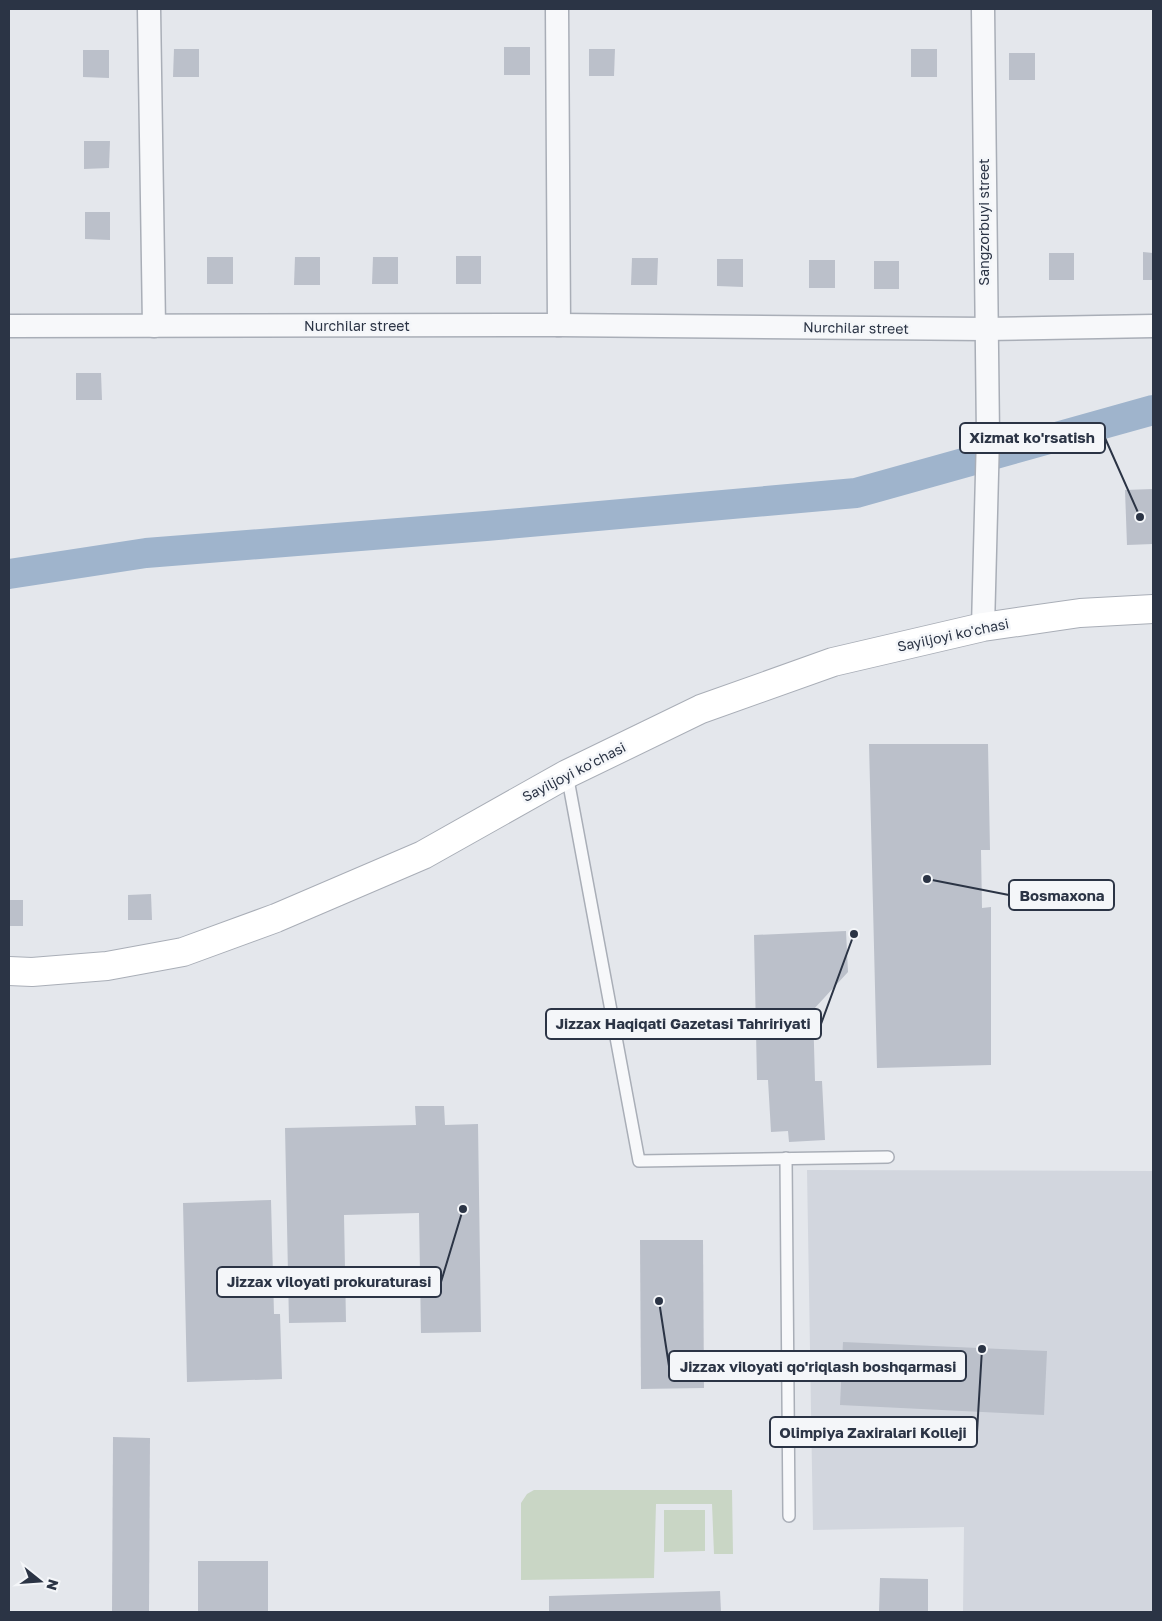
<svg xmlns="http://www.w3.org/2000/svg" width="1162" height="1621" font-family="'Golos Text',sans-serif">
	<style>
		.built { fill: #d2d6de }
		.green { fill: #c9d6c5 }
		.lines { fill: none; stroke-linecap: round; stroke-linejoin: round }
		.canal { stroke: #9fb4cc; stroke-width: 30 }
		.building { fill: #bbc0ca }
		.lane-casing { stroke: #a9aeb7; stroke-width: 14 }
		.street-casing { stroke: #a9aeb7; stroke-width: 25 }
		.secondary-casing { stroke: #a9aeb7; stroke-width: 30 }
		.lane { stroke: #f7f8fa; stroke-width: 11 }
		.street { stroke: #f7f8fa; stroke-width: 22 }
		.secondary { stroke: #fff; stroke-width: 28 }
		.labels { text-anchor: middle; stroke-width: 5; stroke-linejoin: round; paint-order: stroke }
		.street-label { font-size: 14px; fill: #2b3445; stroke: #f4f6f9 }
		.leader { fill: none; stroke: #2b3445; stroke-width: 2 }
		.callout-dot { fill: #2b3445; stroke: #f4f6f9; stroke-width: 2 }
		.callout { fill: #f4f6f9; stroke: #2b3445; stroke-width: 2 }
		.callout-label { font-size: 15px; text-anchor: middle; font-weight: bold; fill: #2b3445 }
	</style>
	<rect width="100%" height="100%" fill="#e4e7ec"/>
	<polygon class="built" points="807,1170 1153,1171 1153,1612 963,1612 964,1527 813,1530"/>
	<g class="green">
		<polygon points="534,1490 732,1490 733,1554 714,1554 712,1504 656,1504 654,1578 521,1580 521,1503 527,1494"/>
		<polygon points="664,1510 705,1510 705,1551 664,1552"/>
	</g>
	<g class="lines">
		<polyline class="canal" points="9,574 146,553 486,526 856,493 1153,410"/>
	</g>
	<g class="building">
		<rect x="504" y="47" width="26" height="28"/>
		<polygon points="174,49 199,49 199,77 173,77"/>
		<polygon points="589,49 615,49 614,76 589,76"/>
		<rect x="911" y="49" width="26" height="28"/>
		<polygon points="83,50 109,50 109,78 83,77"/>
		<rect x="1009" y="53" width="26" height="27"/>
		<polygon points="84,141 110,141 109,168 84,169"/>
		<polygon points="85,212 110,212 110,240 85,239"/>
		<polygon points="1143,252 1153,253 1153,280 1143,280"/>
		<rect x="1049" y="253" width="25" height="27"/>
		<rect x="456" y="256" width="25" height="28"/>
		<rect x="207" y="257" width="26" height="27"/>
		<polygon points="295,257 320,257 320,285 294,285"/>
		<polygon points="373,257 398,257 398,284 372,284"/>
		<polygon points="632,258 658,258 657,285 631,285"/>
		<polygon points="717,259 743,259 743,287 717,286"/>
		<rect x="809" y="260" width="26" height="28"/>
		<rect x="874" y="261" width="25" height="28"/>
		<polygon points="76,373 101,373 102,400 76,400"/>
		<polygon points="1153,489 1153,544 1127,545 1125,490"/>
		<polygon points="869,744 988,744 990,850 981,850 982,908 991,907 991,1065 877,1068"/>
		<polygon points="151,894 152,920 128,920 128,895"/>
		<rect x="9" y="900" width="14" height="26"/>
		<polygon points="846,931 848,972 813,1010 815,1081 822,1081 825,1140 789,1142 788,1131 771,1132 768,1080 757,1080 754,935"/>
		<polygon points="415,1106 444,1106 445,1125 478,1124 481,1332 421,1333 419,1213 344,1215 346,1322 289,1323 285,1128 416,1125"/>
		<polygon points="271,1200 274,1314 280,1314 282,1379 187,1382 183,1203"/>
		<polygon points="640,1240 703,1240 704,1388 641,1389"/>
		<polygon points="843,1342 1047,1351 1044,1415 840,1405"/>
		<polygon points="113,1437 150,1438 149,1612 112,1612"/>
		<rect x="198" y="1561" width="70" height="51"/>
		<polygon points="880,1578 928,1579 928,1612 879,1612"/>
		<polygon points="720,1591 721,1612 549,1612 549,1596"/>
	</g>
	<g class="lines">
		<g class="lane-casing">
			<g id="lane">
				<polyline points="567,774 639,1161 888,1157"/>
				<polyline points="786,1158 789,1516"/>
			</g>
		</g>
		<g class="street-casing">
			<g id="street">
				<polyline points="149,9 154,326"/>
				<polyline points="557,9 559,325"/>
				<polyline points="9,326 559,325 985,329 1153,326"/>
				<polyline points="983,627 988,436 983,9"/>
			</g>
		</g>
		<g class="secondary-casing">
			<polyline id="secondary" points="9,971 32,972 107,966 183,952 276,918 423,855 567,774 701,709 833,662 983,627 1080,613 1153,609"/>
		</g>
		<use href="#lane" class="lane"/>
		<use href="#street" class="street"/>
		<use href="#secondary" class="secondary"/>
	</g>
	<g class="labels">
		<g class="street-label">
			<text transform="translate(984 222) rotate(-90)" y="5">Sangzorbuyi street</text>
			<text x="357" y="331">Nurchilar street</text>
			<text transform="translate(856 328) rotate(1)" y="5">Nurchilar street</text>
			<text transform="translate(953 635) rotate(-12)" y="5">Sayiljoyi ko'chasi</text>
			<text transform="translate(574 772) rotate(-27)" y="5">Sayiljoyi ko'chasi</text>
		</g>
	</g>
	<path class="leader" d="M1140 517L1105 438M927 879L1009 895M854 934L821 1024M463 1209L441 1282M659 1301L669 1366M982 1349L977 1432"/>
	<g class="callout-dot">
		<circle cx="1140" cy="517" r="5"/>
		<circle cx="927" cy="879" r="5"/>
		<circle cx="854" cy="934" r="5"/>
		<circle cx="463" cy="1209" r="5"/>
		<circle cx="659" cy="1301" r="5"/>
		<circle cx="982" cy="1349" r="5"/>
	</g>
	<g class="callout">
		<rect x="960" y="423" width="145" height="30" rx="5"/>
		<rect x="1009" y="880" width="105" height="30" rx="5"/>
		<rect x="546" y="1009" width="275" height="30" rx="5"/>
		<rect x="217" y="1267" width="224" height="30" rx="5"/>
		<rect x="669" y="1351" width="297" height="30" rx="5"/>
		<rect x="770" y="1417" width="207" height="30" rx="5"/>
	</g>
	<g class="callout-label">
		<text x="1032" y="443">Xizmat ko'rsatish</text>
		<text x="1062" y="901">Bosmaxona</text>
		<text x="683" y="1029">Jizzax Haqiqati Gazetasi Tahririyati</text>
		<text x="329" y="1287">Jizzax viloyati prokuraturasi</text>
		<text x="818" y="1372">Jizzax viloyati qo'riqlash boshqarmasi</text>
		<text x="873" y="1438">Olimpiya Zaxiralari Kolleji</text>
	</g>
	<rect width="1162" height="1621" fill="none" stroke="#2b3445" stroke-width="20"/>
	<g transform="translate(40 1581) rotate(107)" stroke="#f4f6f9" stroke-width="4" paint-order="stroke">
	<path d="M0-4L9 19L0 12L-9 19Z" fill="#2b3445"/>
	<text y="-8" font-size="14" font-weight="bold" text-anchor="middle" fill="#2b3445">N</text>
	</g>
</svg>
